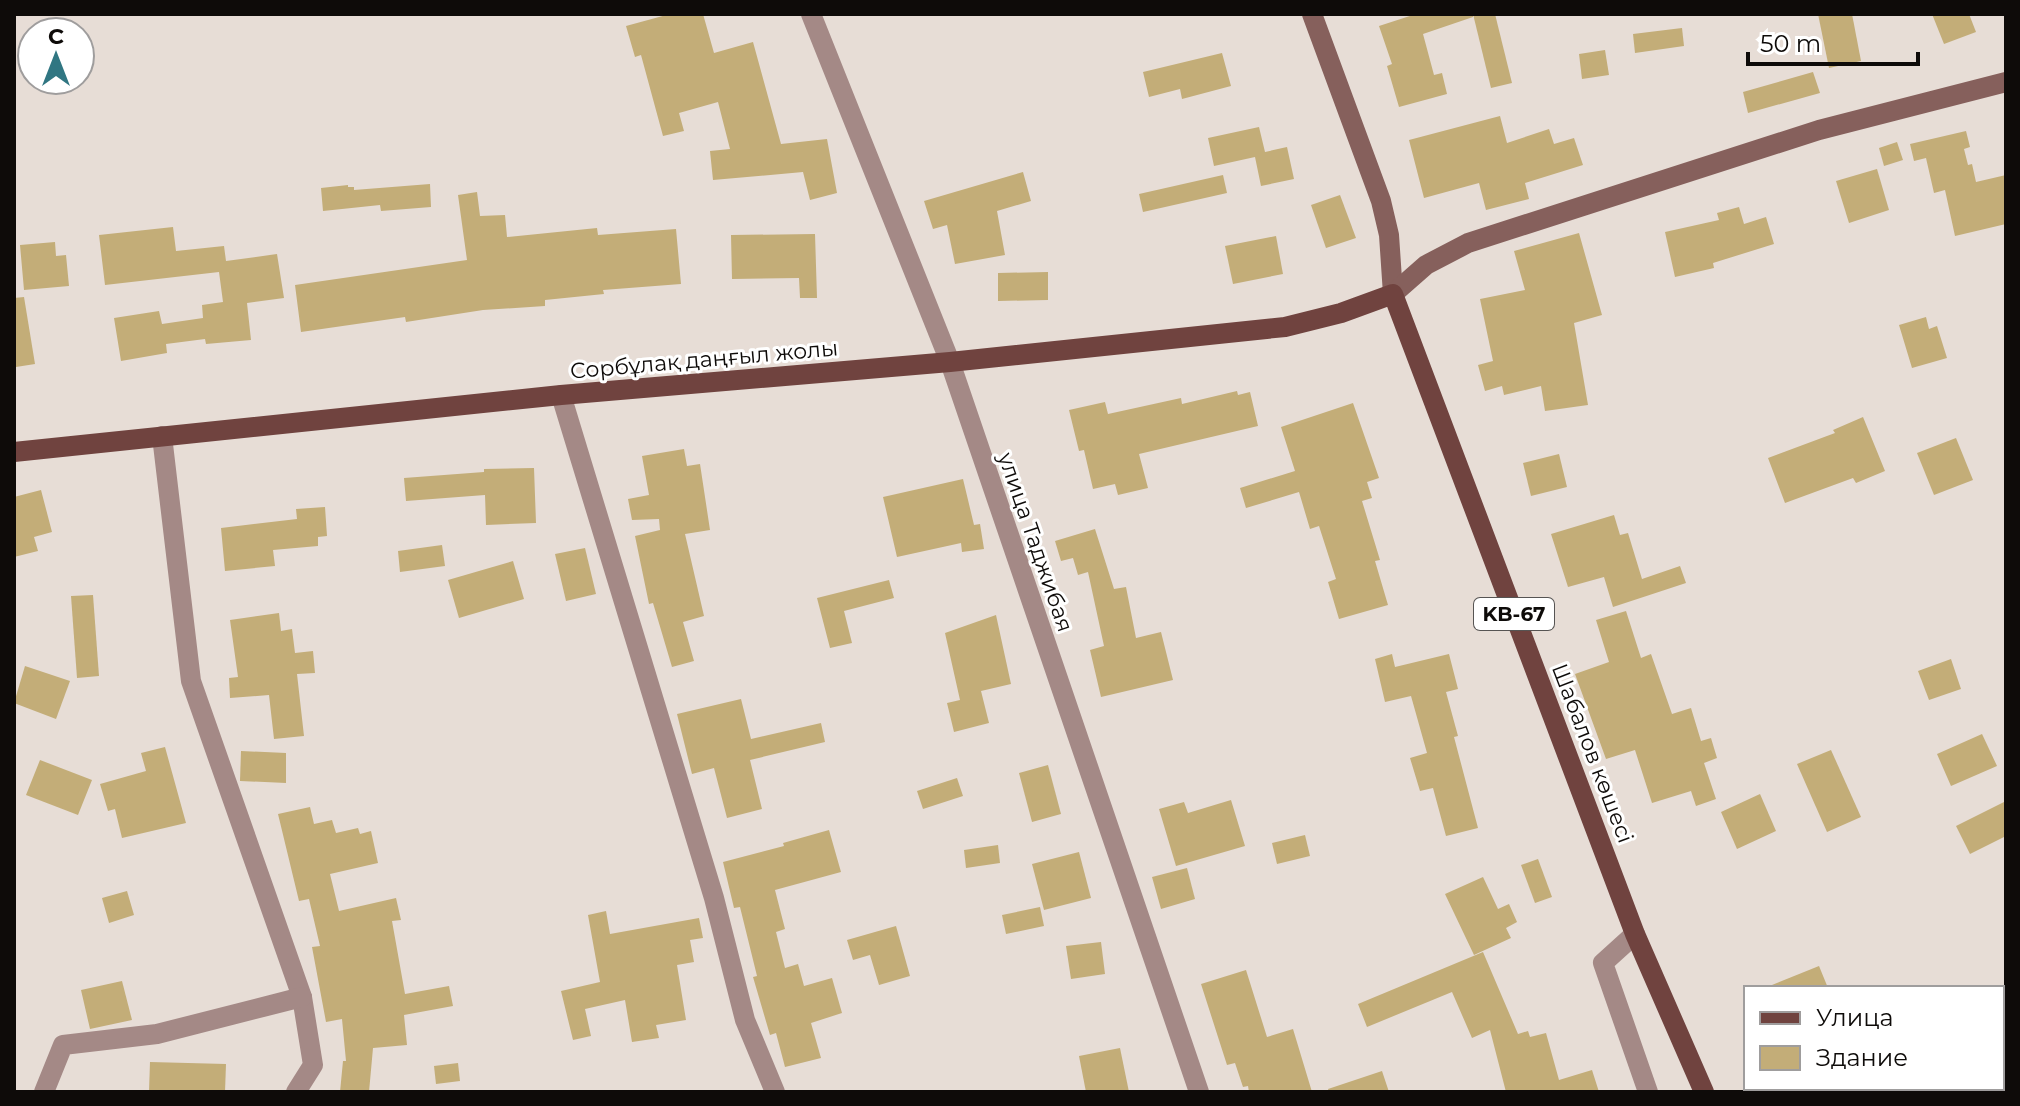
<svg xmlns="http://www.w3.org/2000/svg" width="2020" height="1106" font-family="Montserrat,sans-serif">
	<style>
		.building { fill: #c3ad78 }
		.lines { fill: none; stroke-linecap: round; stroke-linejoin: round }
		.street { stroke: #a48986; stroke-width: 20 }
		.secondary { stroke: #86605c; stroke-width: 20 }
		.primary { stroke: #70433f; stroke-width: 20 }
		.labels { text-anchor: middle; stroke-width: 6; stroke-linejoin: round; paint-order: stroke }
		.shield { fill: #fff; stroke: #565453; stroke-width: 2 }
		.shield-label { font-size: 20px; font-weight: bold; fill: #0e0b09 }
		.street-label { font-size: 22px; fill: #0e0b09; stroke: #fff }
	</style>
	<rect width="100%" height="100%" fill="#e7ddd6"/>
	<g class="building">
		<polygon points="670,14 703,14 714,53 753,42 781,144 827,139 837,193 810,200 803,172 713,180 710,151 730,149 718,102 679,113 684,131 663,136 641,55 635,57 626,26"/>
		<polygon points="1416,14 1473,14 1473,17 1423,34 1434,75 1442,73 1447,94 1399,107 1387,66 1392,64 1379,26"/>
		<polygon points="1473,14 1495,14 1512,83 1491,88"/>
		<polygon points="1818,14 1852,14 1861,61 1829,68"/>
		<polygon points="1932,14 1969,14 1976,32 1944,44"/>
		<polygon points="1682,28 1684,46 1635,53 1633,34"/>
		<polygon points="1605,50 1609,75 1582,79 1579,54"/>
		<polygon points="1222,53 1231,86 1182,99 1180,89 1149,97 1143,72"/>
		<polygon points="1813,72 1820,93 1748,113 1743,92"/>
		<polygon points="1500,116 1507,143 1549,129 1554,144 1574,138 1583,165 1525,183 1529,199 1486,210 1479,183 1424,198 1409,140"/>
		<polygon points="1259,127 1265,152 1287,147 1294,179 1261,186 1255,157 1214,166 1208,138"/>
		<polygon points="1966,131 1970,147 1964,149 1968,165 1972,164 1976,182 2006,175 2006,224 1955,236 1945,190 1934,193 1926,158 1914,161 1910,144"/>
		<polygon points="1897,142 1903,160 1884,166 1879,148"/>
		<polygon points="1877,169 1889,210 1849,223 1836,181"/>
		<polygon points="1023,172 1031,201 997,211 1005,255 955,264 947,225 933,229 924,201"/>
		<polygon points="1223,175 1227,193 1143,212 1139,194"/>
		<polygon points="430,184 431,207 381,211 380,205 323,211 321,188 348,185 348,187 354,187 354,190"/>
		<polygon points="477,192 480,216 505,215 507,237 597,228 598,235 676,229 681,284 603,290 604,294 545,300 545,306 483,310 406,322 405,317 301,332 295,285 467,260 458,195"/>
		<polygon points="1340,195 1356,238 1326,248 1311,205"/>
		<polygon points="1739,207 1744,224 1766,217 1774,244 1713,263 1714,268 1675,277 1665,232 1719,220 1717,213"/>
		<polygon points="173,227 176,251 224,246 226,261 277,254 284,298 247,303 251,340 206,344 205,339 166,344 167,353 121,361 114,318 159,311 162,324 203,318 202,305 223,302 219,272 105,285 99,235"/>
		<polygon points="1579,233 1602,315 1574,323 1588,405 1545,411 1541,386 1504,395 1502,386 1485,391 1478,365 1493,361 1480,299 1525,290 1514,251"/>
		<polygon points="815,234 817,298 800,298 799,278 732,279 731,235"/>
		<polygon points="1276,236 1283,274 1233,284 1225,246"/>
		<polygon points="55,242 56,256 66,255 69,286 24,290 20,245"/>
		<polygon points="1048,272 1048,300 998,301 998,273"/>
		<polygon points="24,297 35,364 16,367 14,298"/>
		<polygon points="1926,317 1929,329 1937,326 1947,358 1912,368 1899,325"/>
		<polygon points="1237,391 1238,395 1250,392 1258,426 1139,454 1148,488 1118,495 1115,484 1093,489 1084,450 1079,451 1069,410 1105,402 1108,414 1181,398 1182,404"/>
		<polygon points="1353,403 1379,478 1367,482 1372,498 1362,501 1380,560 1375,561 1388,605 1339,619 1328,582 1336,579 1319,526 1310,529 1299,492 1246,508 1240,488 1295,471 1281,427"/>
		<polygon points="1863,417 1885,471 1856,483 1853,478 1785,503 1768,458 1835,433 1833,430"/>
		<polygon points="1956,438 1973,480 1934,495 1917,453"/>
		<polygon points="684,449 687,466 700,464 710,530 685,534 704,616 683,622 694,661 672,667 653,603 649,604 635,536 660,530 659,519 632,520 628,499 649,495 642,456"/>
		<polygon points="1559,454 1567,487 1531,496 1523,463"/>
		<polygon points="534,468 536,523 486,525 485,495 406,501 404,478 484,472 484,469"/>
		<polygon points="963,479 974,525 980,524 984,549 962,552 961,543 897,557 883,497"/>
		<polygon points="41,490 52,532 34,537 38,551 14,557 14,497"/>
		<polygon points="325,507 327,536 318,537 318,546 273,550 275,566 225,571 221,528 297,519 296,509"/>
		<polygon points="1614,515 1620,535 1628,533 1642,579 1680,566 1686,583 1613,607 1604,577 1568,587 1551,534"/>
		<polygon points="1095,529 1114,589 1126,587 1136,638 1161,632 1173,680 1101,697 1090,650 1104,646 1088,572 1078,575 1073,558 1061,561 1055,541"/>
		<polygon points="442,545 445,566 400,572 398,551"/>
		<polygon points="585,548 596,594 566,601 555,554"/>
		<polygon points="513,561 524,599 459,618 448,580"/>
		<polygon points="889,580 894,598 844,611 852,643 830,648 817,598"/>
		<polygon points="93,595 99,676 77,678 71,596"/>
		<polygon points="1626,611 1641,658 1651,654 1672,714 1691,708 1701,741 1711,738 1717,758 1704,763 1716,799 1696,806 1691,791 1652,803 1635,750 1606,759 1575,674 1609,662 1596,620"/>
		<polygon points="279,613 281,631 292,629 295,653 313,651 315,673 297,674 304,736 274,739 269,695 230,698 229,678 238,677 230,620"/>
		<polygon points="996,615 1011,684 981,691 989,723 954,732 947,703 960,700 945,633"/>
		<polygon points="1392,654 1395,667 1449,654 1458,689 1446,692 1458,736 1454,737 1478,828 1446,836 1433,788 1420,791 1410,758 1427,753 1411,696 1385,702 1375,659"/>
		<polygon points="1951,659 1961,689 1929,700 1918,671"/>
		<polygon points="25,666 70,681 56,719 14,703"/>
		<polygon points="741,699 751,739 821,723 825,742 750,760 762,809 727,818 714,768 692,774 677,714"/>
		<polygon points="1982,734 1997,766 1951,786 1937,754"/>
		<polygon points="165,747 186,823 122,838 115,809 108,811 100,784 146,771 141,753"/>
		<polygon points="1831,750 1861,817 1827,832 1797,764"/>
		<polygon points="241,751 286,753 286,783 240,781"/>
		<polygon points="40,760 92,780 78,815 26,795"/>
		<polygon points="1048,765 1061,814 1032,822 1019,773"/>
		<polygon points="957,778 963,796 923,809 917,791"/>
		<polygon points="1760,794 1776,831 1737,849 1721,812"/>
		<polygon points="1231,800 1245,846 1176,866 1159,809 1184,802 1188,813"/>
		<polygon points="2006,801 2006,836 1970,854 1956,826"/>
		<polygon points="310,807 314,824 332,820 336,833 358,828 360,834 371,831 378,863 330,874 339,911 396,898 401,920 392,921 405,994 449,986 453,1006 404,1015 407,1045 373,1048 369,1092 340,1092 343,1061 346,1061 342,1019 326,1022 312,947 320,946 309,899 299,901 278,814"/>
		<polygon points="829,830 841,872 775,890 785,929 776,932 785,968 798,964 804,986 832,978 842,1013 811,1023 821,1058 785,1067 776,1033 770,1035 753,977 757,976 740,907 734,908 723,862 784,846 783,843"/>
		<polygon points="1305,835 1310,856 1277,864 1272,843"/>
		<polygon points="998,845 1000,863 966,868 964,850"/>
		<polygon points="1079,852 1091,898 1044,910 1032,864"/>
		<polygon points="1538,859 1552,897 1535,903 1521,865"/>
		<polygon points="1187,868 1195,899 1161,909 1152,877"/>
		<polygon points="1483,877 1498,909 1509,904 1517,922 1506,928 1511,938 1474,955 1445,894"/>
		<polygon points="127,891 134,915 109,923 102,898"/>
		<polygon points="1040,907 1044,926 1006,934 1002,915"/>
		<polygon points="606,911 610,934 699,918 703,938 690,940 694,962 677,965 686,1020 656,1025 659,1038 632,1042 625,1000 585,1009 591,1036 573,1040 561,991 600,982 588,915"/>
		<polygon points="896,926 910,976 879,985 870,955 853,960 847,940"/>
		<polygon points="1101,942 1105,974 1071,979 1066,946"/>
		<polygon points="1483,952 1518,1034 1528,1031 1530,1037 1546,1033 1559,1080 1592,1070 1599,1092 1506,1092 1490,1030 1472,1038 1452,992 1367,1027 1358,1004"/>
		<polygon points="1819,966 1828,988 1767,988 1767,987"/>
		<polygon points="1246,970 1267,1037 1293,1029 1312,1092 1249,1092 1248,1086 1243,1087 1235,1063 1227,1065 1201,984"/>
		<polygon points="122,981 132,1020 90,1029 81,990"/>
		<polygon points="1120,1048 1129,1092 1086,1092 1079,1056"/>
		<polygon points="150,1062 226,1064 225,1092 149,1092"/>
		<polygon points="458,1063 460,1081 436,1084 434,1066"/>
		<polygon points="1382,1071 1389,1092 1329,1092 1328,1089"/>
	</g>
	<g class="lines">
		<g class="street">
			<polyline points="811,14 950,362 1199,1092"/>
			<polyline points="561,395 714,898 745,1020 775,1092"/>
			<polyline points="162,436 191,681 302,997 313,1065 296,1092"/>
			<polyline points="1635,934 1603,963 1648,1092"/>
			<polyline points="2002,1062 2006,1061"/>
			<polyline points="44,1092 63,1045 157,1034 302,997"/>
			<polyline points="1918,1092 1929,1088"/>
		</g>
		<g class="secondary">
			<polyline points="1312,14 1381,201 1389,235 1393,294"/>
			<polyline points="1393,294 1426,265 1468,243 1819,130 2006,82"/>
		</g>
		<polyline class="primary" points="14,452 561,395 950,362 1285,327 1341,313 1393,294 1635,934 1704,1092"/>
	</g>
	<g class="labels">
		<rect class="shield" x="1474" y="598" width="80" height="32" rx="6"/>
		<g class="shield-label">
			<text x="1514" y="621">KB-67</text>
		</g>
		<g class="street-label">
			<text transform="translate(704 359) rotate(-5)" y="8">Сорбұлақ даңғыл жолы</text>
			<text transform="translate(1036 542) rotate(71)" y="8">улица Таджибая</text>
			<text transform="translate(1593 753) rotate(69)" y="8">Шабалов көшесі</text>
		</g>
	</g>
	<rect width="2020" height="1106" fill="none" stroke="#0e0b09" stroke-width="32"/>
	<rect x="1744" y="986" width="260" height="104" fill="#ffffff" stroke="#9f9d9d" stroke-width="2"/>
	<rect x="1760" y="1012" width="40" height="12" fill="#70433f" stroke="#9f9d9d" stroke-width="2"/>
	<text x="1816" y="1026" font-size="24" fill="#0e0b09">Улица</text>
	<rect x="1760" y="1046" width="40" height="24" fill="#c3ad78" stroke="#9f9d9d" stroke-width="2"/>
	<text x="1816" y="1066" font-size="24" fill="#0e0b09">Здание</text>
	<g transform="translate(56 56)"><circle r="38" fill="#ffffff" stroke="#9f9d9d" stroke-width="2"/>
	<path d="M0-6L14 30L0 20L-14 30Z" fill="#307682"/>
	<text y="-12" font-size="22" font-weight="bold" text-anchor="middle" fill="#0e0b09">С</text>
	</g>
	<path d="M1748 52v12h170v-12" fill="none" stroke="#0e0b09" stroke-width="4"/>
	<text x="1760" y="52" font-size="24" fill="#0e0b09" stroke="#ffffff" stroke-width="6" paint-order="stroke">50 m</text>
</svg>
